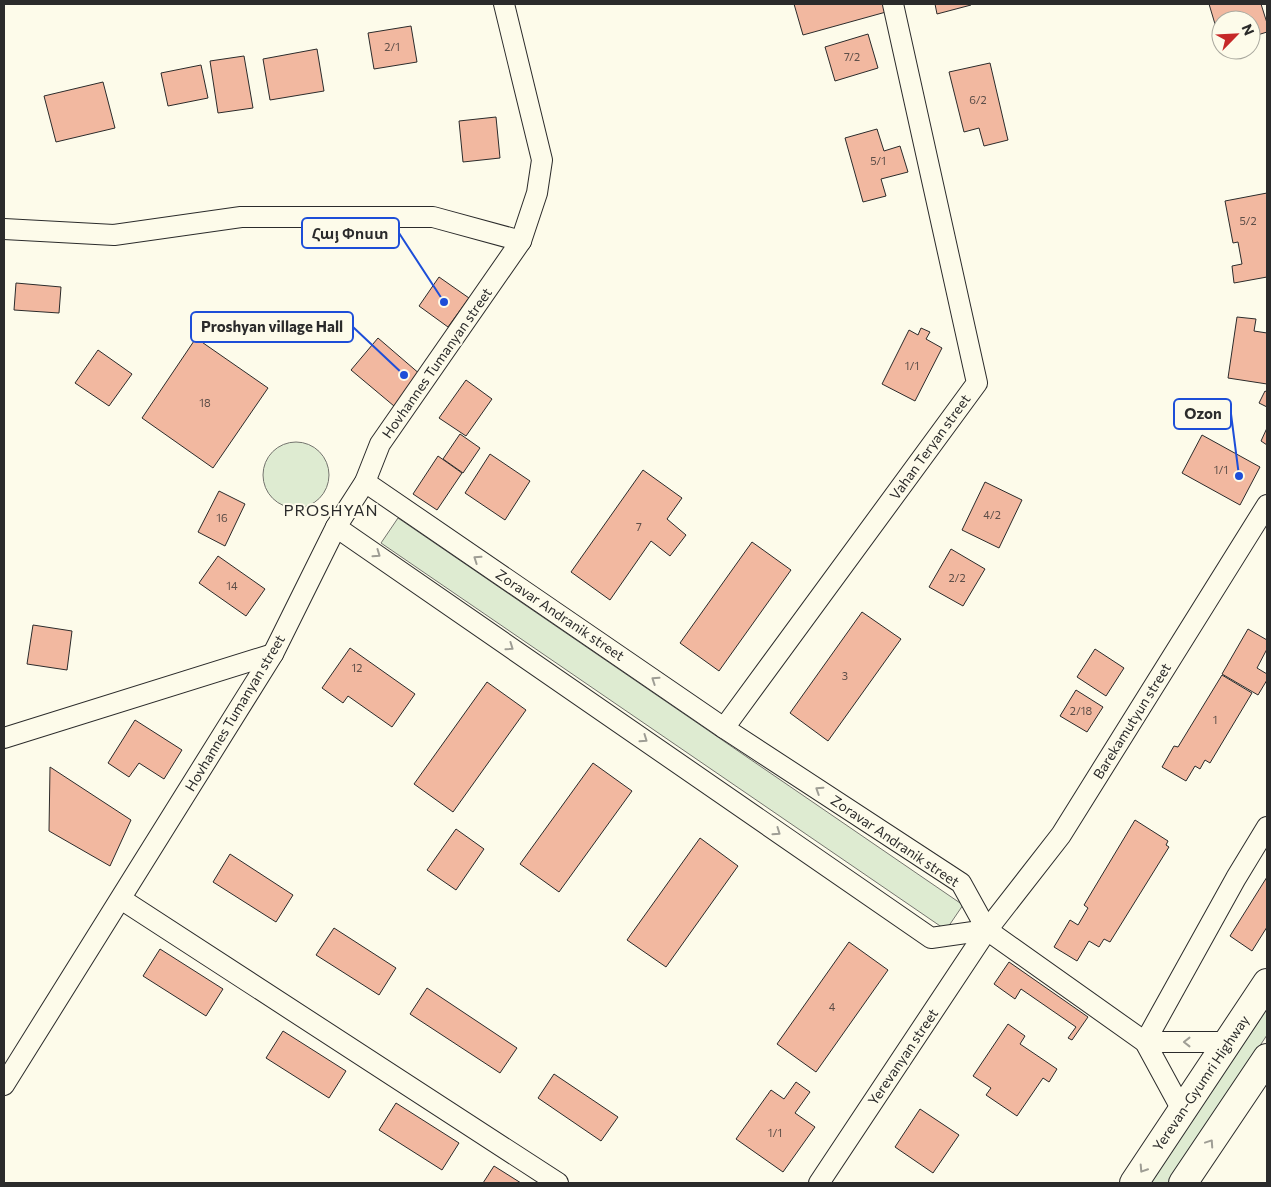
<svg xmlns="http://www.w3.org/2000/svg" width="1271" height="1187" font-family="Commissioner,'Noto Sans Armenian',sans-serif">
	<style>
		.green { fill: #deebd1; stroke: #74746e }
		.building { fill: #f2b8a0; stroke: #2b2b2b }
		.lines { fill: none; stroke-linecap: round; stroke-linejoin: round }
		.street-casing { stroke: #2b2b2b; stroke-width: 22 }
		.highway-casing { stroke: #2b2b2b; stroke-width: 30 }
		.street { stroke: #fdfbea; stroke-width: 20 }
		.highway { stroke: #fdfbea; stroke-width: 28 }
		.oneway { stroke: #9e9d94 }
		.labels { text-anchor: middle; stroke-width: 4; stroke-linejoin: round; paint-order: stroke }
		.number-label { font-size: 11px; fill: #5d4e48 }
		.street-label { font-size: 14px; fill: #2b2b2b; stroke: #fdfbea }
		.quarter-label { font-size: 16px; letter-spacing: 1px; fill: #2b2b2b; stroke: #fdfbea }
		.leader { fill: none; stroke: #1d4ed8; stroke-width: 2 }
		.callout-dot { fill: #1d4ed8; stroke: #fdfbea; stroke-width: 2 }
		.callout { fill: #fdfbea; stroke: #1d4ed8; stroke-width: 2 }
		.callout-label { font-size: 15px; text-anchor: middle; font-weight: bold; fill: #2b2b2b }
	</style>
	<rect width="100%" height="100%" fill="#fdfbea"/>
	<g class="green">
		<circle cx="296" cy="475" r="33"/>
		<polygon points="398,518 963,905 946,930 381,543"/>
		<polygon points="1267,1006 1267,1035 1169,1183 1149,1183"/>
	</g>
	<g class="building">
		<polygon points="794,4 884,4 886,12 803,35"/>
		<polygon points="935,4 971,4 971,5 937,14"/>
		<polygon points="1209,4 1261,4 1267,23 1267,32 1251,37 1251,20 1221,20 1221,44"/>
		<polygon points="411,26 417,62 374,69 368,33"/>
		<polygon points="868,34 878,68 835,81 825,47"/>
		<polygon points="317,49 324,91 270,100 263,59"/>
		<polygon points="244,56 253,108 218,113 210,61"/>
		<polygon points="990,63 1008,140 984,146 979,128 964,132 949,72"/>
		<polygon points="201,65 208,98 168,106 161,73"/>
		<polygon points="103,82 115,128 56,142 44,96"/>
		<polygon points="496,117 500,158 463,162 459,121"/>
		<polygon points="877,129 884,151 900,146 908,172 881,179 886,196 863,202 845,138"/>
		<polygon points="1267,193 1267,277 1234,283 1232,266 1242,264 1238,242 1233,243 1225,201"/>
		<polygon points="439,277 469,298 448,327 419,306"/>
		<polygon points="16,283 61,287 59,313 14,310"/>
		<polygon points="1237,317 1256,319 1254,331 1267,333 1267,384 1228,378"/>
		<polygon points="921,328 930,332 926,339 942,348 915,401 882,384 909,330 918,335"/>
		<polygon points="196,338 268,388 213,468 142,418"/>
		<polygon points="378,338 421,375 394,406 351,370"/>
		<polygon points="98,350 132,374 109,406 75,383"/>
		<polygon points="466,380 492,399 466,436 439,418"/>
		<polygon points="1265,391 1267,392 1267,407 1259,403"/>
		<polygon points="1267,428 1267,445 1261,441"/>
		<polygon points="460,434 480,448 463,473 443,459"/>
		<polygon points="1202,435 1260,467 1240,505 1182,473"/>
		<polygon points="490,454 530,481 505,520 465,493"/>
		<polygon points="438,456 462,473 437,510 413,494"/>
		<polygon points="643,470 682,498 667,519 686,535 670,556 651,541 610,600 571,572"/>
		<polygon points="985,482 1022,500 999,548 962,530"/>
		<polygon points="219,491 245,504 225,546 198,532"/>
		<polygon points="752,542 791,570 719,671 680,643"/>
		<polygon points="951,549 985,569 963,606 929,587"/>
		<polygon points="218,556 265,589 246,616 199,583"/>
		<polygon points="862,612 901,639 828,741 790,713"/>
		<polygon points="33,625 72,631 67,670 27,664"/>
		<polygon points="1248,629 1267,640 1267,649 1257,668 1267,674 1267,680 1258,695 1222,674"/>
		<polygon points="350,648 415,694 392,727 348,696 343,703 322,688"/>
		<polygon points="1095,649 1124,668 1106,696 1077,677"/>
		<polygon points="1222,675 1252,693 1210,763 1205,760 1200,769 1195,766 1186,781 1162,767 1174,746 1178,747"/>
		<polygon points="487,682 526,710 453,812 414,784"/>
		<polygon points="1076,690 1103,707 1087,732 1060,716"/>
		<polygon points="135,720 182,750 164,779 139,763 129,777 108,763"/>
		<polygon points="593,763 632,791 559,892 520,864"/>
		<polygon points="50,767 131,820 110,866 49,831"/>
		<polygon points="1135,820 1168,841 1166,845 1169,847 1110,942 1104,939 1099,947 1089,941 1077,961 1054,947 1070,920 1078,925 1088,908 1084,905"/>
		<polygon points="456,829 484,849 456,890 427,870"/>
		<polygon points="700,838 738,866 666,967 627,940"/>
		<polygon points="230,854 293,895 276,922 213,882"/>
		<polygon points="1267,877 1267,927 1252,951 1230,936"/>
		<polygon points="334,928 396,968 379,995 316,955"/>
		<polygon points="849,942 888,970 816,1072 777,1044"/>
		<polygon points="160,949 223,989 206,1016 143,976"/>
		<polygon points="1009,962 1088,1017 1072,1040 1068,1038 1076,1027 1021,989 1015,999 994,984"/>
		<polygon points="427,988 517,1048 500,1073 410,1014"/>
		<polygon points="1008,1024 1025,1036 1020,1044 1057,1069 1049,1082 1043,1078 1017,1116 986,1095 991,1088 973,1076"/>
		<polygon points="283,1031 346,1071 329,1098 266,1058"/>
		<polygon points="554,1074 618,1117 601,1141 538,1098"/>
		<polygon points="796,1082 810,1092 795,1113 815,1127 783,1172 736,1139 771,1090 784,1099"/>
		<polygon points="396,1103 459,1143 442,1170 379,1130"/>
		<polygon points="920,1109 959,1135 933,1173 895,1147"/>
		<polygon points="494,1166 521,1183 483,1183"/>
	</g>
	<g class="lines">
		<g class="street-casing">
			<g id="street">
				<polyline points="4,229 114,235 241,217 433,217 521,241"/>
				<polyline points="365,482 724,728 961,883 987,930 1145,1042 1182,1110"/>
				<polyline points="336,527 931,938 987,930"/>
				<polyline points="724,728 977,383 893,4"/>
				<polyline points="4,738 273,654"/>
				<polyline points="121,899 558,1183"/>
				<polyline points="1145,1042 1236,878 1267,827"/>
				<polyline points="1145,1042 1229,1042"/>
				<polyline points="4,1085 273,654 336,527 365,482 380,444 521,241 537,193 542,160 504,4"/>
				<polyline points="819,1183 987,930 1061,835 1267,505"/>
			</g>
		</g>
		<g class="highway-casing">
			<g id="highway">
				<polyline points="1134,1183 1267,983"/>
				<polyline points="1183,1183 1267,1058"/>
			</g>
		</g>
		<use href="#street" class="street"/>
		<use href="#highway" class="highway"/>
	</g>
	<defs><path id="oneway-chevron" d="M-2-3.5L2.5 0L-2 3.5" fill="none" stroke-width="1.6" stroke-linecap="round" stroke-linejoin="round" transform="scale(1.25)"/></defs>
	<g class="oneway">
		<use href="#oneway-chevron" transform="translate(377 554) rotate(35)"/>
		<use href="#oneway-chevron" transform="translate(477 559) rotate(-146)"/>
		<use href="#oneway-chevron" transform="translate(510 647) rotate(35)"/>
		<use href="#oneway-chevron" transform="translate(655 680) rotate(-146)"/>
		<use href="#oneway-chevron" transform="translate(644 739) rotate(35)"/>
		<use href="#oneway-chevron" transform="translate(819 790) rotate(-147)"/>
		<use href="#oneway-chevron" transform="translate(777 832) rotate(35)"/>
		<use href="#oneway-chevron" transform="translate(1187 1042) rotate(180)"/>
		<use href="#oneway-chevron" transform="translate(1210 1143) rotate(-56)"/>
		<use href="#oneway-chevron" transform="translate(1143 1169) rotate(123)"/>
	</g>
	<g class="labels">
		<g class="number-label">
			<text x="392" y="51">2/1</text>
			<text x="852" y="61">7/2</text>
			<text x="978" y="104">6/2</text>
			<text x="878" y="165">5/1</text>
			<text x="1248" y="225">5/2</text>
			<text x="912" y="370">1/1</text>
			<text x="205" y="407">18</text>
			<text x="1221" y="474">1/1</text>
			<text x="992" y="519">4/2</text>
			<text x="222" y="522">16</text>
			<text x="639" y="531">7</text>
			<text x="957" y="582">2/2</text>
			<text x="232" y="590">14</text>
			<text x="357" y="672">12</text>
			<text x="845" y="680">3</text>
			<text x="1081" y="715">2/18</text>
			<text x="1215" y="724">1</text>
			<text x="832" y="1011">4</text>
			<text x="775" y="1137">1/1</text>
		</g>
		<g class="street-label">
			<text transform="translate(437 363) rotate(-55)" y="5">Hovhannes Tumanyan street</text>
			<text transform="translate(930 447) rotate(-54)" y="5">Vahan Teryan street</text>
			<text transform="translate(560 615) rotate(34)" y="5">Zoravar Andranik street</text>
			<text transform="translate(235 713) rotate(-59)" y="5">Hovhannes Tumanyan street</text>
			<text transform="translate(1132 721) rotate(-58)" y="5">Barekamutyun street</text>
			<text transform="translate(895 841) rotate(34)" y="5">Zoravar Andranik street</text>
			<text transform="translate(903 1057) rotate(-56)" y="5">Yerevanyan street</text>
			<text transform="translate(1201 1083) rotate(-56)" y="5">Yerevan-Gyumri Highway</text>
		</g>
		<g class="quarter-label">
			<text x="331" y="516">PROSHYAN</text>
		</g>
	</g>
	<path class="leader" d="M444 302L399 233M404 375L353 327M1239 476L1231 414"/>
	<g class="callout-dot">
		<circle cx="444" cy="302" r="5"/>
		<circle cx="404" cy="375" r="5"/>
		<circle cx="1239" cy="476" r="5"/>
	</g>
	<g class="callout">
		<rect x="302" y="218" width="97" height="30" rx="5"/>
		<rect x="191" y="312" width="162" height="30" rx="5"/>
		<rect x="1174" y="399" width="57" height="30" rx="5"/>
	</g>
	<g class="callout-label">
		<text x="350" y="239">Հայ Փոստ</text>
		<text x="272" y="332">Proshyan village Hall</text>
		<text x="1203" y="419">Ozon</text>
	</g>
	<rect width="1271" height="1187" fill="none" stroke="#2b2b2b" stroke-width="10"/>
	<g transform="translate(1236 35) rotate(66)"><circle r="24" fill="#fdfbea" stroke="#a9a89e"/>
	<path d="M0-4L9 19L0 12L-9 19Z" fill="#c62828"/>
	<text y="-8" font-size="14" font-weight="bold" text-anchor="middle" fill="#2b2b2b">N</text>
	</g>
</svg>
